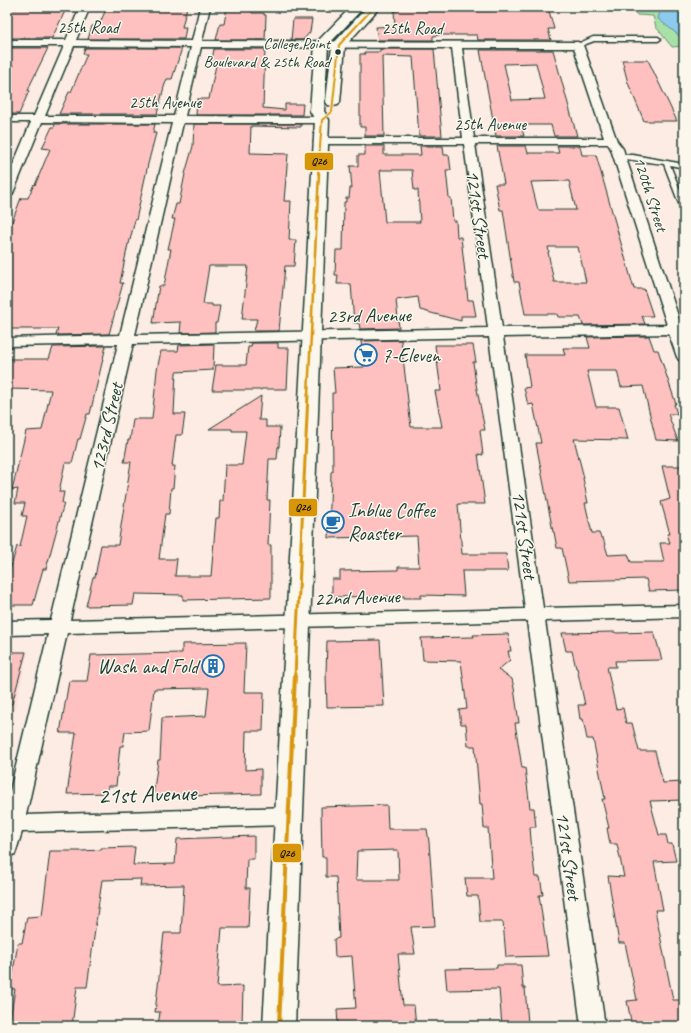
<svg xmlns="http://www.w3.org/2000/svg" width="691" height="1033" font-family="Caveat,sans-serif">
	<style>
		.built { fill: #fddfd8 }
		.green { fill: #a8e1a6; stroke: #648f6d }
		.water { fill: #8ec9ee; stroke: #6291a4 }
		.building { fill: #fec1bf; stroke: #1f3d34; fill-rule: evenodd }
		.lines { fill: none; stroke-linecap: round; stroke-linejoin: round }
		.lane-casing { stroke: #1f3d34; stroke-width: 3 }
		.street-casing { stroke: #1f3d34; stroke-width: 3 }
		.secondary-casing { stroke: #1f3d34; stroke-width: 3 }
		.lane { fill: #fbf7ec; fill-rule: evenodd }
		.street { fill: #fbf7ec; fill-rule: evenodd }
		.secondary { fill: #fbf7ec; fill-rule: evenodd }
		.bus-1-far3-casing { stroke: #fbf7ec; stroke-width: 4 }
		.bus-1-far2-casing { stroke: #fbf7ec; stroke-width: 5 }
		.bus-1-far1-casing { stroke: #fbf7ec; stroke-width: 6 }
		.bus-1-casing { stroke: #fbf7ec; stroke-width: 7 }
		.bus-1-far3 { stroke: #d79608; stroke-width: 2 }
		.bus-1-far2 { stroke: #d79608; stroke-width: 2.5 }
		.bus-1-far1 { stroke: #d79608; stroke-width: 3 }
		.bus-1 { stroke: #d79608; stroke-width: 4 }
		.bus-dot { fill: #1f3d34; stroke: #fbf7ec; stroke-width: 1.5 }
		.labels { text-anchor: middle; stroke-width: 3; stroke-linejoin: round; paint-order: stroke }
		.far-bus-label { font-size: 16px; fill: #1f3d34; stroke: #fbf7ec; text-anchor: end }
		.far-street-label { font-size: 17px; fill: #1f3d34; stroke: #fbf7ec }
		.street-label { font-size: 20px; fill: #1f3d34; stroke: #fbf7ec }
		.poi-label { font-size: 20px; fill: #1f3d34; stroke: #fbf7ec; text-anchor: start }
		.near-street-label { font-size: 24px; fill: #1f3d34; stroke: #fbf7ec }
		.line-badge { stroke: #fbf7ec; stroke-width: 1.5 }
		.pale-badge-label { font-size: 11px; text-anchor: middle; font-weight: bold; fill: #111 }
	</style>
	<rect width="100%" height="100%" fill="#fcece3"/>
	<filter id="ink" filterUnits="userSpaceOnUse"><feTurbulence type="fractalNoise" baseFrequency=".025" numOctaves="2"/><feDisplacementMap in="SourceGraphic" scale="8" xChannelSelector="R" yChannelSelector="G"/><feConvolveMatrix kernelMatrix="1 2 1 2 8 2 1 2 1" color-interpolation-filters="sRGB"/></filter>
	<g filter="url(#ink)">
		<polygon class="built" points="7,651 28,651 12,722 7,722"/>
		<polygon class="green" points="631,7 661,7 659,19 681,37 684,38 684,46 672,47 656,27 653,16 637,15"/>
		<polygon class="water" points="661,7 684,7 684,38 681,37 658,19"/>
		<g class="building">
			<polygon points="46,7 67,7 52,38 7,38 7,9 45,9"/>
			<polygon points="107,7 161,9 161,7 187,7 182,27 186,27 184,39 88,39 92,26 99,25"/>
			<polygon points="227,7 253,7 252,13 264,13 264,15 266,15 265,40 216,40 220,24 224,24"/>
			<polygon points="396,8 424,8 425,11 490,11 490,9 549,11 554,29 548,29 551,40 478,40 477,35 440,35 433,36 433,40 378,40 376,27 395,26 394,11 396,11"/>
			<polygon points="293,19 312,19 310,32 303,40 291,40"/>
			<polygon points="7,48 48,48 31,83 28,91 29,91 19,114 7,114 7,76 13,65 7,65"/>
			<polygon points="85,48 182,48 172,79 167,79 164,87 157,114 59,114 69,92 71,92 87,54 83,54"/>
			<polygon points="214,49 265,49 263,108 285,110 285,104 303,104 302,115 196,115 197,99 209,99 216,65 211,65"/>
			<polygon points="380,49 434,49 442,136 419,136 413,57 382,56 384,136 365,136 365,127 360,127 360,54 365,54 364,52 380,52"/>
			<path d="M480,50h73l24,86h-23l-3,-11h-30l3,11h-28zM536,63l9,36 -33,1 -8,-36z"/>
			<polygon points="622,60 648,60 677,121 644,121 628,83"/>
			<polygon points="55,124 155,124 153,133 156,133 148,164 136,220 135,220 129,244 128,244 120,283 123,283 109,334 56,335 58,329 7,329 7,235 21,198 28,198 34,184 35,185 50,149 42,148 52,127 54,127"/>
			<polygon points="194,124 301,124 301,127 251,126 250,153 288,154 284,201 291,201 289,240 296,240 294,266 285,266 279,331 254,331 257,319 242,319 248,266 209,266 203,304 212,304 212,306 220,306 217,323 215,323 215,332 180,333 181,322 153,323 159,286 164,286 171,249 168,249 175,219 172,219 176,204 179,204 185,174 193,146"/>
			<path d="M365,146h19v9h37l-1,-9h23l1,9h5l2,15h-5l3,28h2l2,23h3l1,16h4l7,63h5l3,16h-15v5l-41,-11 -2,-13 -22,3 3,28 -39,1 -1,-6h-5l-3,-39h-14l1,-9h-3l1,-25h7l1,-48h2v-4h3l1,-10h2l-2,-22h8v-11h7zM380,170h32l2,20h4l2,32h-35z"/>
			<path d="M497,146h29l2,7h31l-2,-7h23l2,9h14l38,134h10l9,27h-11l3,8 -62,1 -3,-8h-22l-1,-3h-32l-6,-32h-5l-11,-72h-3l-5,-26h9zM569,181l7,29h-38l-7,-28zM548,247h30l8,35h-32l-6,-30h1z"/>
			<polygon points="649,336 654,350 658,350 676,404 674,404 677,414 668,414 678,441 656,440 643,386 621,387 617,371 587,371 596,407 619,407 628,440 574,439 584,478 583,478 588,503 585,503 592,533 599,533 601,538 603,538 608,555 628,554 631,562 664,562 660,543 670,543 667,534 670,534 661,502 670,499 662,466 684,466 684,590 649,591 646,579 569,581 562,548 557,548 554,532 553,532 536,443 541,443 533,404 528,405 524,388 530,387 525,355 565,355 563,348 590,348 587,337"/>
			<polygon points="401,340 411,427 442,427 435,391 441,391 435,345 473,345 476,362 473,362 476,384 485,430 480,430 483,455 478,454 485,504 458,504 462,554 506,554 508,571 462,571 464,596 421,595 421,598 404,598 404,596 332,597 332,579 340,579 340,571 398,570 398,567 419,567 417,536 329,538 331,472 333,471 332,393 335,393 333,368 364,367 361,341"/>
			<polygon points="252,343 278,343 278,348 289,348 287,389 261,389 261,390 212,390 216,365 246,365 248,347 251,347"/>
			<polygon points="214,344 213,370 176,372 174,414 185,414 182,435 176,435 172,466 175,466 173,488 171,488 169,514 165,514 159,559 177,559 175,576 211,576 216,518 219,518 220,501 223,501 225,465 242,465 246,431 232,431 232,429 209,429 261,396 259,420 266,420 266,427 280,427 279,447 278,447 277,459 269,459 267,500 270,500 268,545 271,545 271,598 183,600 183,595 135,594 133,605 86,606 93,577 95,577 101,545 118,545 131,462 124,462 128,440 130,440 133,419 152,419 157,370 161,351 178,351 179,345"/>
			<polygon points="106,346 90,414 87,414 80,439 78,439 72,463 65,463 59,492 64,492 62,503 64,503 46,569 43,569 33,605 7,605 7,574 9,574 17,546 20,547 27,516 22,516 25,503 15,503 18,489 12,490 26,431 42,430 51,390 7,389 7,359 49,359 53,347"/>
			<polygon points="615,632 616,633 654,632 662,660 615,661 616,667 607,667 616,709 623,708 626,723 632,723 639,751 655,751 663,783 684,782 684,800 650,801 659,835 666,835 668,844 672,844 676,861 654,862 663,910 655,910 673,1000 684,1000 684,1025 632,1026 627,1001 637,1000 625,943 619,943 608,876 624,877 617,844 610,844 607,828 609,828 602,799 605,799 593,739 587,739 583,719 580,719 578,705 585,705 577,668 576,668 572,651 566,651 562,633"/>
			<polygon points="508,634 511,651 508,651 510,660 498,670 512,679 514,688 519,723 515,723 522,768 525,768 530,808 534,808 536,827 530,827 531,840 535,877 540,877 543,895 539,895 548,956 506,957 503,922 480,922 478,896 467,896 465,878 492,878 488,828 484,828 482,804 480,804 475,746 468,746 466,724 461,724 459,710 467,709 461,661 423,660 421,638 474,637 473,635"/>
			<polygon points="380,640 384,706 327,707 326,674 327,641"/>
			<polygon points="246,643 244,692 264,692 263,731 246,731 245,770 261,769 261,794 153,797 158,760 160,760 162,718 206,716 209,688 154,689 149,731 125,732 123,746 120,746 116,786 108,786 107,793 67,794 76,733 60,733 69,681 87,681 91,655 182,653 182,644"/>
			<polygon points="7,652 26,652 12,704 7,704"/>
			<path d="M387,805l1,24h39l2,13 6,84 -24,1 4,27h-17l5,51h11l2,21h-78l-1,-17 19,-1 -4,-52 -17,1 -1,-18 5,-1 -3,-61h-10v-20h-4l-1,-50zM398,850l1,30h-43l1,-29z"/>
			<polygon points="254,836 254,859 247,859 246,888 250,888 248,928 222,928 217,987 243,986 242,1026 158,1026 160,1012 155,1012 164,933 181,933 184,885 140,886 141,879 102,880 87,987 77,987 72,1026 9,1026 15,989 10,989 18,943 22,943 27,917 42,916 50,851 81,851 101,850 101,848 135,847 133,865 175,864 177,839"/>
			<polygon points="497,965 521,965 523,988 525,988 528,1023 526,1023 526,1024 521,1024 522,1026 502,1026 499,989 447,990 445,969 497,968"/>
		</g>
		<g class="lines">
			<g class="lane-casing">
				<g id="lane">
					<polygon points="593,37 658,37 661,39 658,41 594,41 578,47 575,45"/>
					<path d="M633,155l51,9v4l-14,-3 14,35v11l-3,-2 -17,-45c-7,-1 -45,-5 -47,-7l3,-2z"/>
				</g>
			</g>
			<g class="street-casing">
				<path id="street" d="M80,7h10l-14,33 116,1 8,-34h10l-8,34 376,1 5,3 34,96 6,8 58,176h3v36l-5,-1 -2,-3 -8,-23 -166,3 40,271 141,-3v12l-139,4 60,405h-24l-54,-405 -460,12 -41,182 263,-8 8,3 3,6 -3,6 -8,3 -267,7 -7,22 -8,3v-54l41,-169 -41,1v-14l44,-1 67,-276 -111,2v-8l113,-3 52,-212 -130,-1 -29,71 -2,3 -4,1v-18l24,-57h-24v-6h27l30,-70h-57v-6h59zM74,46l117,1 -17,69h-129zM201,47l251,1 11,90h-143l-4,1 -2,2 2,2 4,1h144l24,184 -353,7 48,-212h139l6,-3 -6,-3 -137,-1zM462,48h112l30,90h-130zM475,144h133l3,5 56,176 -165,3zM489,337l36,272 -455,11 63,-276z"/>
			</g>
			<g class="secondary-casing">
				<g id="secondary">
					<polygon points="351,7 364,7 328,45 324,111 329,120 295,1026 263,1026 315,120 310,111 315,44"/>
					<polygon points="367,7 380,7 345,46 340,102 338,105 333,106 328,105 326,102 332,45"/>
				</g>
			</g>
			<use href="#lane" class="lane"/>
			<use href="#street" class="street"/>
			<use href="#secondary" class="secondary"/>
			<g class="bus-1-far3-casing">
				<polyline id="bus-1-far3" points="318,174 322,120 332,112 339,45 374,7"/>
			</g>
			<g class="bus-1-far2-casing">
				<polyline id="bus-1-far2" points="308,395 319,173"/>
			</g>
			<g class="bus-1-far1-casing">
				<polyline id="bus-1-far1" points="295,676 308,394"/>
			</g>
			<g class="bus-1-casing">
				<polyline id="bus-1" points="279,1026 295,675"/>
			</g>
			<use href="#bus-1-far3" class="bus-1-far3"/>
			<use href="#bus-1-far2" class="bus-1-far2"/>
			<use href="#bus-1-far1" class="bus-1-far1"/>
			<use href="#bus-1" class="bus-1"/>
		</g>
	</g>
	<defs>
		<g id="supermarket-ring" transform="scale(1.15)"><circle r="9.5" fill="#fbf7ec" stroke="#1f6fb2" stroke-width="1.5"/><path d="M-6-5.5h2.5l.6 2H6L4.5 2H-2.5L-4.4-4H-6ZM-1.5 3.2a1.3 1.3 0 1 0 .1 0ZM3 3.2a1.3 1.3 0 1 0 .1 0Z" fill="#1f6fb2"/></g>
		<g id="cafe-ring" transform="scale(1.15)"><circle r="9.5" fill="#fbf7ec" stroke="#1f6fb2" stroke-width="1.5"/><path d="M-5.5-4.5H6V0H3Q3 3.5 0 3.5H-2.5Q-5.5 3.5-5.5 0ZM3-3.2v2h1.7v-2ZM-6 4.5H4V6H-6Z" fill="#1f6fb2"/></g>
		<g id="building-ring" transform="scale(1.15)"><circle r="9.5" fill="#fbf7ec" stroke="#1f6fb2" stroke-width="1.5"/><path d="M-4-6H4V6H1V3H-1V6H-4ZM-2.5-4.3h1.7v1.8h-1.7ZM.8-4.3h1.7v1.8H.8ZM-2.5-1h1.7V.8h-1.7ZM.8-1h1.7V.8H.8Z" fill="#1f6fb2"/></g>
	</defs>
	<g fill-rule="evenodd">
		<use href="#supermarket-ring" x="366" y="355"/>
		<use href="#cafe-ring" x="333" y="522"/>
		<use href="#building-ring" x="213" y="666"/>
	</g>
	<circle class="bus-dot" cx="338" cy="52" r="3.5"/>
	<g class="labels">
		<g class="far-bus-label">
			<text x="330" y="49">College Point<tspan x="330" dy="18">Boulevard &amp; 25th Road</tspan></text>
		</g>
		<g class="far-street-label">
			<text x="88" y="33">25th Road</text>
			<text x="412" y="34">25th Road</text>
			<text x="165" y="108">25th Avenue</text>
			<text x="490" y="130">25th Avenue</text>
			<text transform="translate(651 194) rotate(72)" y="6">120th Street</text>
		</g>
		<g class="street-label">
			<text transform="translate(479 214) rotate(82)" y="7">121st Street</text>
			<text transform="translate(369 315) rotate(-1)" y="7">23rd Avenue</text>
			<text transform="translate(106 427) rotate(-77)" y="7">123rd Street</text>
			<text transform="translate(525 535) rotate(82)" y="7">121st Street</text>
			<text transform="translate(357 597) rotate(-2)" y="7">22nd Avenue</text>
			<text transform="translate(569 856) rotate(82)" y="7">121st Street</text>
		</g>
		<g class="poi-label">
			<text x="382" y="362">7-Eleven</text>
			<text x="348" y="517">Inblue Coffee<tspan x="348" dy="23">Roaster</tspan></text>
			<text x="198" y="673" text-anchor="end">Wash and Fold</text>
		</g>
		<g class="near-street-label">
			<text transform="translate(147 794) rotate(-2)" y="8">21st Avenue</text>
		</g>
	</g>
	<g class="line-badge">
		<rect x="304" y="152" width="30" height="19" rx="4" fill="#d79608"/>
		<rect x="288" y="498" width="30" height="19" rx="4" fill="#d79608"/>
		<rect x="272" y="843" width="30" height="20" rx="4" fill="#d79608"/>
	</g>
	<g class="pale-badge-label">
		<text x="319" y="165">Q26</text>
		<text x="303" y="511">Q26</text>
		<text x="287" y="857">Q26</text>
	</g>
	<rect width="691" height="1033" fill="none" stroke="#fbf7ec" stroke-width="24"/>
	<rect x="12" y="12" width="667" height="1009" fill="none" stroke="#1f3d34" stroke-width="1.5" filter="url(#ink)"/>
</svg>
